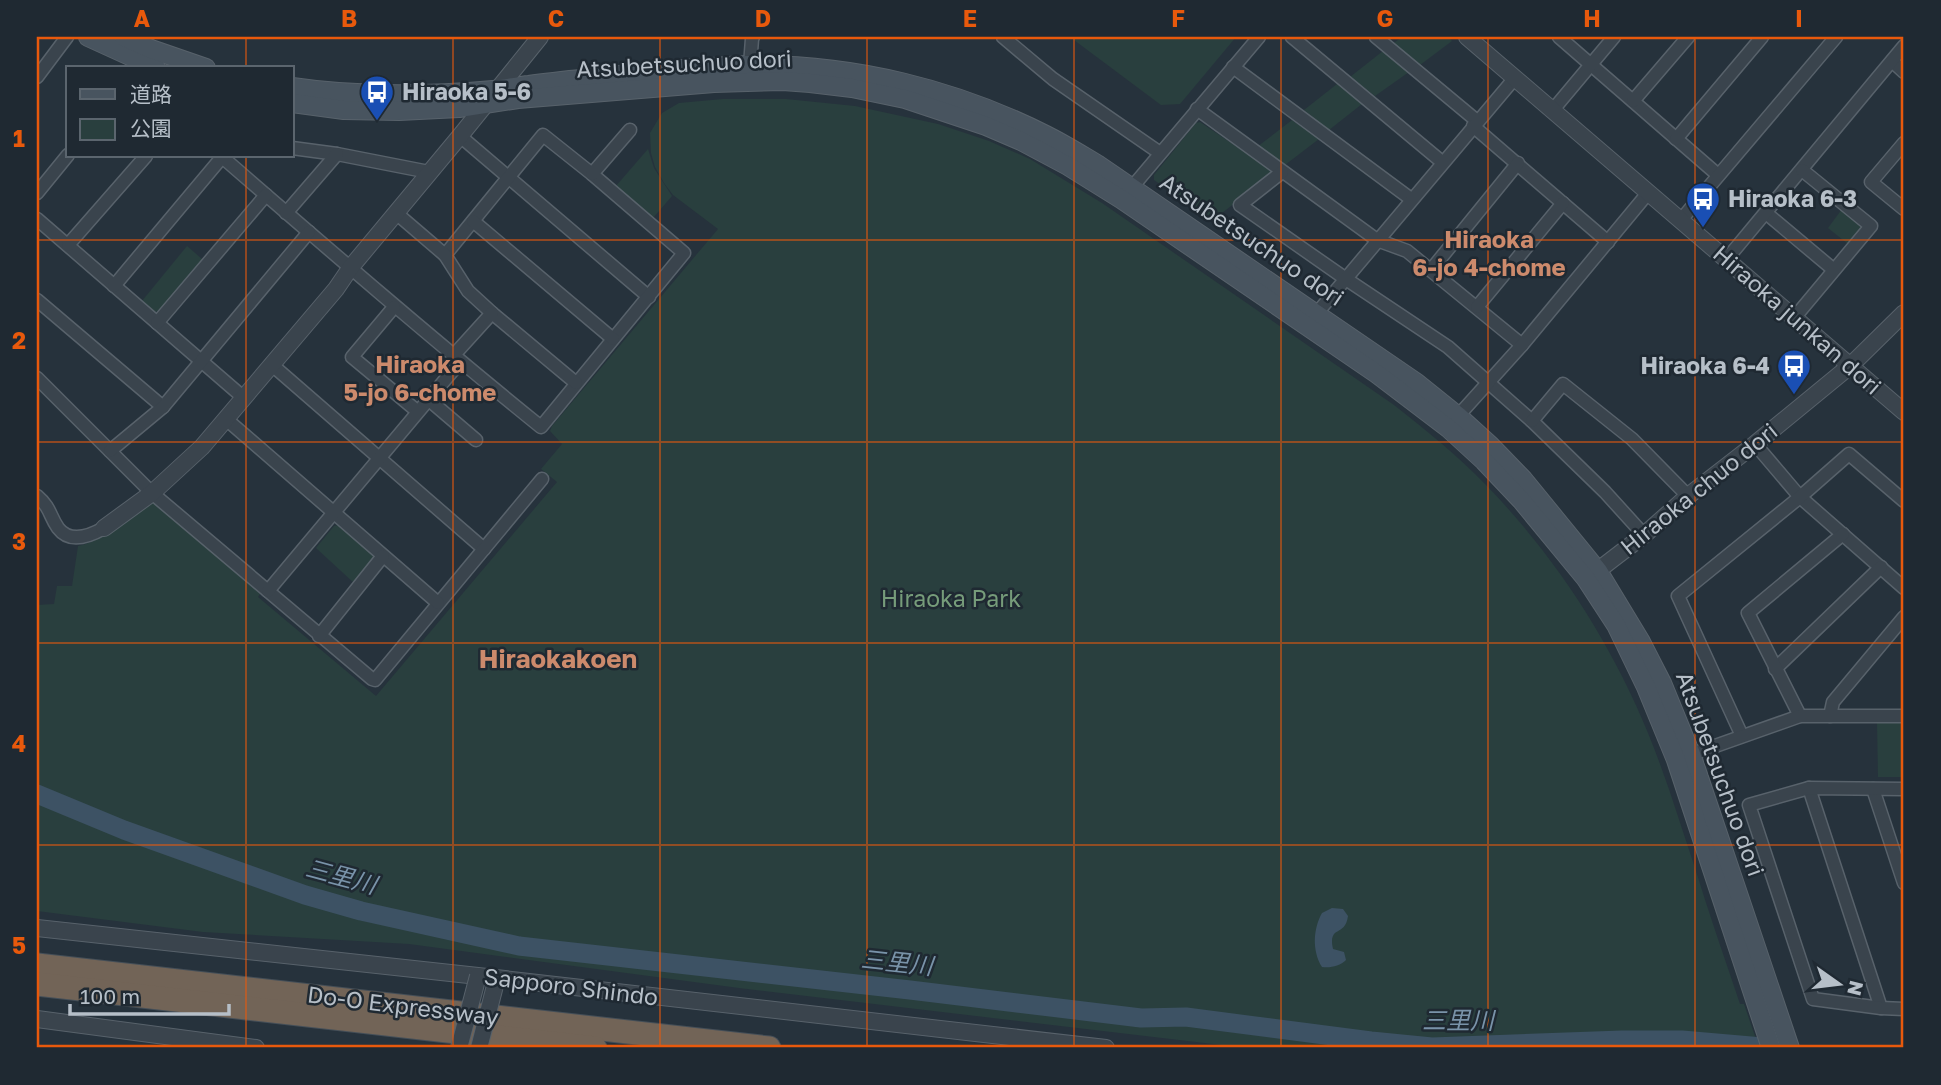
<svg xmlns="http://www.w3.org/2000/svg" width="1941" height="1085" font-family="'Golos Text','Noto Sans JP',sans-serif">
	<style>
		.green { fill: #293f3e }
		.water { fill: #3d5264 }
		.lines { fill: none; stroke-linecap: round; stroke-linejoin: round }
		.river { stroke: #3d5264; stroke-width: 19 }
		.minor-casing { stroke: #58626b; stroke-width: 15 }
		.tertiary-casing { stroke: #58626b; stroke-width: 18 }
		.secondary-casing { stroke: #58626b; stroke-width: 20 }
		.motorway-casing { stroke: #454f58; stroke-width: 25 }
		.minor { stroke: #3a444d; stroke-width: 12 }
		.tertiary { stroke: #3a444d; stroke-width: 16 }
		.secondary { stroke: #48545f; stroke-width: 18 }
		.motorway { stroke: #726457; stroke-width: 23 }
		.tertiary-bridge-casing { stroke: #58626b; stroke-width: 18; stroke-linecap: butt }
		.tertiary-bridge { stroke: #3a444d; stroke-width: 16 }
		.grid { fill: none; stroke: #e8590c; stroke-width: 2; stroke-opacity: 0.55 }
		.labels { text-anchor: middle; stroke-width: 5; stroke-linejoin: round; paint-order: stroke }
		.street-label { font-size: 23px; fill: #b6bfc8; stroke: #1f2932 }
		.poi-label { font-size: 23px; font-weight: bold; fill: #b6bfc8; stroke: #1f2932; text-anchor: start }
		.park-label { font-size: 23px; fill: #769c7a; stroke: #1f2932 }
		.neighbourhood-label { font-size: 24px; font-weight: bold; fill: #cc8a6c; stroke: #1f2932 }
		.water-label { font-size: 24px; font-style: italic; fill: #7993a9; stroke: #1f2932 }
		.quarter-label { font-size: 26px; font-weight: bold; fill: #cc8a6c; stroke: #1f2932 }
		.neatline { fill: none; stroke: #e8590c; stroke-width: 2.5 }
		.grid-label { font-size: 23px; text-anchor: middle; font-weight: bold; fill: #e8590c }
	</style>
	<rect width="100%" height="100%" fill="#26323c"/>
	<g class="green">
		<polygon points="1070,37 1236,37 1180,104 1161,105"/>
		<polygon points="1402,37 1448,37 1452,41 1420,65 1394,43"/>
		<polygon points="1383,51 1409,72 1375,96 1350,77"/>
		<polygon points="1337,84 1362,104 1329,130 1304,110"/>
		<path d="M723,99h63l69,7 83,18 51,17 41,18 72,44 292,202c32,25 64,51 92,80 69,71 125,157 162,248 18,44 32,90 47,135 14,46 30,91 45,136h4l15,44h-512l-508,-60 -330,-44 -206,-12 -166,-21v-257c3,-12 0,-35 0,-49l17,-1 3,-18h15l6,-40c28,-6 50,-28 73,-45l9,5 102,85 -4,6 118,99 181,-214 -16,-13 21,-25 -12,-13 2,-5 166,-197 -45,-34 -9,-12 -9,-16 -4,-14 -1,-20 12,-20 17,-10z"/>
		<polygon points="1292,120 1319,139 1285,165 1257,147"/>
		<polygon points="1200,122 1271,170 1271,175 1213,220 1154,180 1154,175 1196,123"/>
		<polygon points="648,149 654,168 672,196 653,218 616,186"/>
		<polygon points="1845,205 1871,226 1853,248 1828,228"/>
		<polygon points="187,246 202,259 159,311 154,312 142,301"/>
		<polygon points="338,525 373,554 373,560 354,583 316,548 334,526"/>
		<polygon points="1877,723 1904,723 1904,777 1878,777"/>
	</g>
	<path class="water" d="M1332,908l11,1 5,7c-3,22 -20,8 -15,33l11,3 2,8c-6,6 -15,8 -24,7 -10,-16 -9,-38 0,-54z"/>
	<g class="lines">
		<polyline class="river" points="37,794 124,830 305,895 361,911 519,946 910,990 1141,1018 1186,1017 1371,1041 1432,1047 1622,1040 1682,1040 1774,1048"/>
		<g class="minor-casing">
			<g id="minor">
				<polyline points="1003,37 1053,79 1160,153"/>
				<polyline points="1292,37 1442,162"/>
				<polyline points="1376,37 1477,121"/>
				<polyline points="1559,37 1718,175"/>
				<polyline points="1892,61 1904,72"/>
				<polyline points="750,65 752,39 753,37"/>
				<polyline points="1233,67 1411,199"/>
				<polyline points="37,77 67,37"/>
				<polyline points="1633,101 1688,37"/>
				<polyline points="1197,109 1377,240 1407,251 1522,345"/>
				<polyline points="1552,111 1614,37"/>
				<polyline points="1473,126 1608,242"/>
				<polyline points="460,136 649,297"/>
				<polyline points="1676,139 1762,37"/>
				<polyline points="1904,143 1871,182 1904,209"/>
				<polyline points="292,148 337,154 429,172"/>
				<path d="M221,156c105,91 211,183 320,271l143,-174 -92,-79 -49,-39 -98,120"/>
				<polyline points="1282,172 1240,205 1346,279 1448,347 1532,421 1605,492 1644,535"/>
				<polyline points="592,174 630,130"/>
				<polyline points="1128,192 1259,37"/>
				<polyline points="37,193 68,155"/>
				<polyline points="286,213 337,154"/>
				<polyline points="396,213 445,255 468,291 492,313 576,383"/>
				<polyline points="1766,213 1834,270"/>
				<polyline points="37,219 244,398"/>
				<polyline points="473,221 613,339"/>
				<polyline points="1680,221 1836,37"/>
				<polyline points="68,245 146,156"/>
				<polyline points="1726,260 1904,46"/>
				<polyline points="1431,270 1518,163"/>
				<polyline points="114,286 223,156"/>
				<polyline points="37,300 163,407"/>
				<polyline points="394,307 352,357 417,411"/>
				<polyline points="1477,307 1563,203"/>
				<polyline points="1317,313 1514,79"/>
				<polyline points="1795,317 1871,226 1802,170"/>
				<polyline points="157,323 266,195"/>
				<polyline points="453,356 492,313"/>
				<polyline points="271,364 484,549"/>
				<polyline points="37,378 152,493 372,679 375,680 542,479"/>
				<polyline points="428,399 476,440"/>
				<polyline points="1458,416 1522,345 1648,193"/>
				<polyline points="226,419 438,603"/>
				<polyline points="1532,421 1563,384 1632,439 1688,496"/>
				<polyline points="1755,444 1800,497 1904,588"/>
				<polyline points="110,451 163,407 309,232"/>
				<path d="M37,496c14,12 12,19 21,32 12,16 32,8 46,0"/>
				<polyline points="268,591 460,362"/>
				<polyline points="319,636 383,556"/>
				<polyline points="1775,669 1881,567"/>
				<polyline points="1800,716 1748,613 1843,534"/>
				<polyline points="1830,716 1833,702 1904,617"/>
				<polyline points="1742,736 1678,596 1800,497 1849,454 1904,501"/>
				<polyline points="1684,757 1800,716 1904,716"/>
				<polyline points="1809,788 1881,1008"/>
				<polyline points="1873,789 1904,883"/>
				<polyline points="1904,789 1809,788 1749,805 1813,999 1881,1008 1904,1009"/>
			</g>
		</g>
		<g class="tertiary-casing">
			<g id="tertiary">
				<polyline points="1467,37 1904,412"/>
				<polyline points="104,528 152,493 202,447 336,289 351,267 460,136 540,37"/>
				<polyline points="1588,578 1644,535 1688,496 1755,444 1850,366 1904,313"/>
				<polyline points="37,928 478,976 1106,1048"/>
				<polyline points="37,1019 256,1048"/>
			</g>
		</g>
		<g class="secondary-casing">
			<g id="secondary">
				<polyline points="88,37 156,68"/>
				<polyline points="124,37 151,49 206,68"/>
				<path d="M292,87c67,10 133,9 201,3 12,-1 24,-4 36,-5 33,-5 67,-7 100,-11 41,-4 81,-8 122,-9 102,-1 204,24 295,70 18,9 34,19 51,29l320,219 41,33 33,30 32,33 75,92 43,71 21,41 29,71 99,294"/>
				<polyline points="292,103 344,110 399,111 459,108 518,99 714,83 783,81 810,83 852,88 905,99 986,126 1021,141 1068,166 1121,199 1377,374 1448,428 1484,461 1521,500 1586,579 1616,625 1646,687 1676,760 1771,1048"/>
			</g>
		</g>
		<g class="motorway-casing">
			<g id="motorway">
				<polyline points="37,965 769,1048"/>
				<polyline points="37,984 595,1048"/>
			</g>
		</g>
		<use href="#minor" class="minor"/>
		<use href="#tertiary" class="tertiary"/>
		<use href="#secondary" class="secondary"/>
		<use href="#motorway" class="motorway"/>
		<g class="tertiary-bridge-casing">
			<g id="tertiary-bridge">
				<polyline points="459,1048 478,976"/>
				<polyline points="479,1048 497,978"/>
			</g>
		</g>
		<use href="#tertiary-bridge" class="tertiary-bridge"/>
	</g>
	<path class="grid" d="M246,37v31M453,37v1011M660,37v1011M867,37v1011M1074,37v1011M1281,37v1011M1488,37v1011M1695,37v1011M246,156v892M37,240h1867M37,442h1867M37,643h1867M37,845h1867"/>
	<defs>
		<g id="bus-pin" transform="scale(1.75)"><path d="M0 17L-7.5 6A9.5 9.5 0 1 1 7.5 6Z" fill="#1a4fb4" stroke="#1f2932"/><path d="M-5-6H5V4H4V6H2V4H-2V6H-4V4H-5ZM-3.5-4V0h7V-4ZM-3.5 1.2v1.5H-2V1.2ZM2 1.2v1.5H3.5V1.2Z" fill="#fff"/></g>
	</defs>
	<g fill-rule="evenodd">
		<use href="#bus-pin" x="377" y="92"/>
		<use href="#bus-pin" x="1703" y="199"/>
		<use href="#bus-pin" x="1794" y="366"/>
	</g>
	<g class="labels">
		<g class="street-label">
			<text transform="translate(684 64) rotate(-3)" y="8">Atsubetsuchuo dori</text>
			<text transform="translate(1252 240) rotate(34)" y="8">Atsubetsuchuo dori</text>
			<text transform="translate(1797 320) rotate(41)" y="8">Hiraoka junkan dori</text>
			<text transform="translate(1699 489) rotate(-39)" y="8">Hiraoka chuo dori</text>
			<text transform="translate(1720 774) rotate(70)" y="8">Atsubetsuchuo dori</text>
			<text transform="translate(571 987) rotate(7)" y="8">Sapporo Shindo</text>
			<text transform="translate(403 1006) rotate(7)" y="8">Do-O Expressway</text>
		</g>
		<g class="poi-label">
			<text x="402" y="100">Hiraoka 5-6</text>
			<text x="1728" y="207">Hiraoka 6-3</text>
			<text x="1770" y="374" text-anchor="end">Hiraoka 6-4</text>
		</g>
		<g class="park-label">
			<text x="951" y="607">Hiraoka Park</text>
		</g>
		<g class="neighbourhood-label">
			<text x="1489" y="248">Hiraoka<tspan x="1489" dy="28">6-jo 4-chome</tspan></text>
			<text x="420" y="373">Hiraoka<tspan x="420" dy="28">5-jo 6-chome</tspan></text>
		</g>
		<g class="water-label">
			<text transform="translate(341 877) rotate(15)" y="8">三里川</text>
			<text transform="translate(897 963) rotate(6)" y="8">三里川</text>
			<text x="1458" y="1029">三里川</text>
		</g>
		<g class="quarter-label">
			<text x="558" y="668">Hiraokakoen</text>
		</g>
	</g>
	<rect width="1941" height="1085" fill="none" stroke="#1f2932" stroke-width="77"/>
	<rect x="66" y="66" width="228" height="91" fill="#1f2932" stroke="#5b656e" stroke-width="2"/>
	<rect x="80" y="89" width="35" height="10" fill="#48545f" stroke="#5b656e" stroke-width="2"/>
	<text x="130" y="102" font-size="21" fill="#b6bfc8">道路</text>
	<rect x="80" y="119" width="35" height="21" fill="#293f3e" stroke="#5b656e" stroke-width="2"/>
	<text x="130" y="136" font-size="21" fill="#b6bfc8">公園</text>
	<g transform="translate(1839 984) rotate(104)" stroke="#1f2932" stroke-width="5" paint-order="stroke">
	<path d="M0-5L12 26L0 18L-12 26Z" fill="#b6bfc8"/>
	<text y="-10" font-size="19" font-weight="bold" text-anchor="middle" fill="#b6bfc8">N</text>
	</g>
	<path d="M70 1004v10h159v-10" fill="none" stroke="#b6bfc8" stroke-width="3.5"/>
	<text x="80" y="1004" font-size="21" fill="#b6bfc8" stroke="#1f2932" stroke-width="5" paint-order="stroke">100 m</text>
	<rect x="38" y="38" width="1864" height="1008" class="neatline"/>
	<g class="grid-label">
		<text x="142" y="27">A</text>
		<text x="349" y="27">B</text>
		<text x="556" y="27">C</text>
		<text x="763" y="27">D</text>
		<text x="970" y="27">E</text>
		<text x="1178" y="27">F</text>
		<text x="1385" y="27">G</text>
		<text x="1592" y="27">H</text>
		<text x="1799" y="27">I</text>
		<text x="19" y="147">1</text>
		<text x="19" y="349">2</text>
		<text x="19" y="550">3</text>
		<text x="19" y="752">4</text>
		<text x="19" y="954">5</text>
	</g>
</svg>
